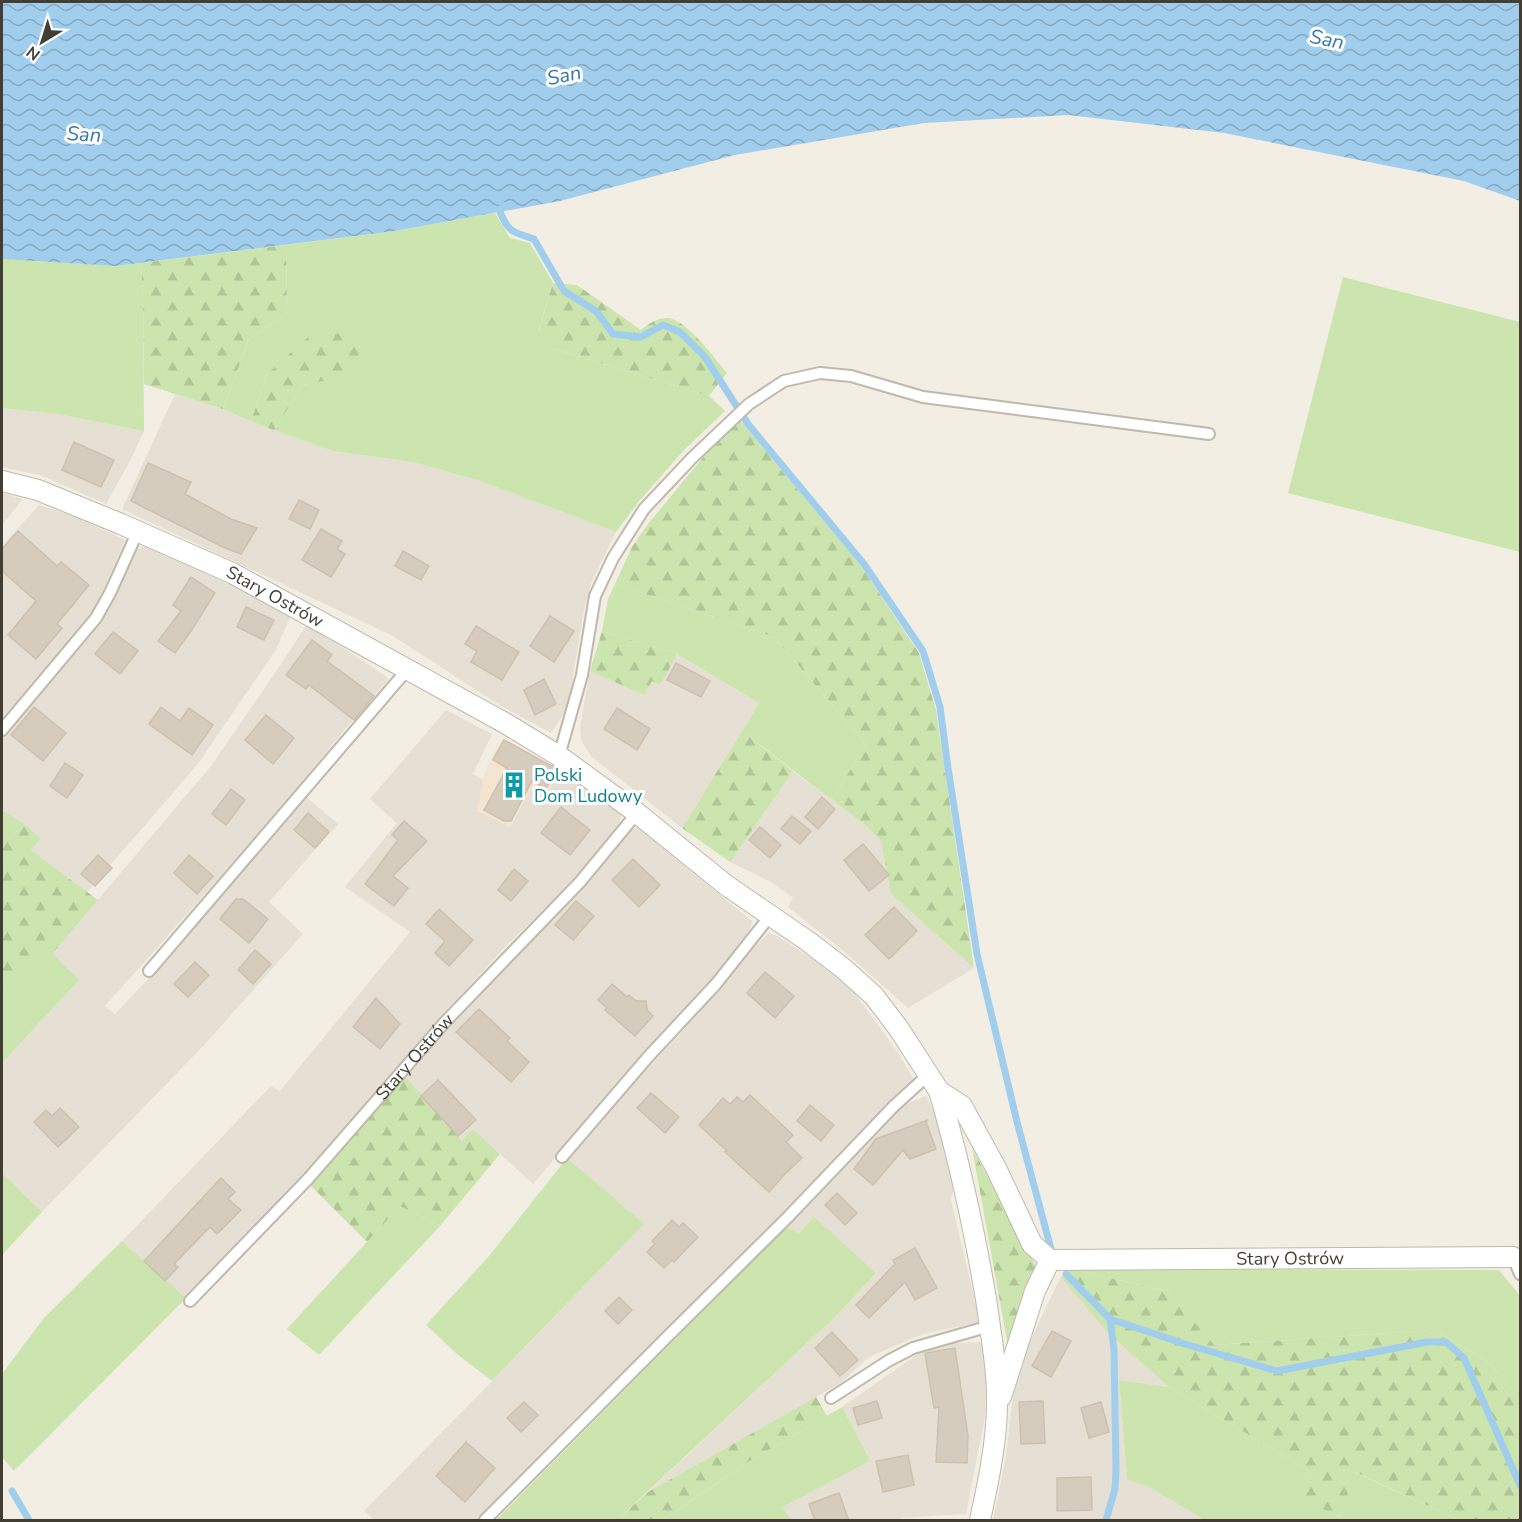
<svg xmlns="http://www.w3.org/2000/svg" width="1522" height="1522" font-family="'Nunito Sans',sans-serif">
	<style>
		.residential { fill: #e5e0d3 }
		.commercial { fill: #f3e5d0 }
		.green { fill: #cce5ae }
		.forest { fill: url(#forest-firs) }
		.water { fill: url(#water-waves) }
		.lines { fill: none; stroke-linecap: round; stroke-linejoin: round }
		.stream { stroke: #a2ceed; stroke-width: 7 }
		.building { fill: #d6ccbd; stroke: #cdc1ae; stroke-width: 1.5 }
		.lane-casing { stroke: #c0b8aa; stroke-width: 14 }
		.street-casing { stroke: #c0b8aa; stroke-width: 22 }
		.lane { stroke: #fff; stroke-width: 10 }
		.street { stroke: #fff; stroke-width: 20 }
		.labels { text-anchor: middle; stroke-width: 6; stroke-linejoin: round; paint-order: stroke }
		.street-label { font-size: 18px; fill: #433e34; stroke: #fff }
		.culture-label { font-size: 18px; fill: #0d838f; stroke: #fff; text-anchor: start }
		.water-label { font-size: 20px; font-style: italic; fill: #3277ab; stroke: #fff }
	</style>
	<defs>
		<pattern id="forest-firs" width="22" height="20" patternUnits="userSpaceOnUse" patternTransform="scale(1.5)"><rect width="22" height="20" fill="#cce5ae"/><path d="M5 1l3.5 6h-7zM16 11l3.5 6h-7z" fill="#b0c696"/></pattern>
		<pattern id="water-waves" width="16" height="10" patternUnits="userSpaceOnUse" patternTransform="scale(1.5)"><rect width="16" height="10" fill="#a2ceed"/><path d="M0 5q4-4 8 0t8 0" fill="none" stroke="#86a9c1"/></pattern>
	</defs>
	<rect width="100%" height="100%" fill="#f2eee4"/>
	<g class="residential">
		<polygon points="175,394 223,409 274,430 333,451 413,462 477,480 616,532 592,581 584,609 568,707 551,733 501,706 393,636 122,509"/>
		<polygon points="2,408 57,414 144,431 130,461 106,504 43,476 2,467"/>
		<polygon points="2,493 23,499 2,525"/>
		<polygon points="39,505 77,517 125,540 95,609 2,720 2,546"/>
		<polygon points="147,544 291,615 276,650 197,765 87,892 31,850 41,838 24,824 2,810 2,738 102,619 109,610 133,552"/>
		<polygon points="307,624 387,677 388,680 347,727 272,819 105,1006 115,1014 147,980 267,837 305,796 338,824 269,902 303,934 206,1043 42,1212 2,1173 2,1063 79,980 52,954 211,766 275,673"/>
		<polygon points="677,654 759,703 682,828 592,757 582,742 580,731 581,721 590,671 644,695 652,681 660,684"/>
		<polygon points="446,710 492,734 473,774 484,780 478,811 510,827 533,785 548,792 560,770 621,813 620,823 572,882 505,947 441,1017 336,1141 186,1298 122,1241 271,1086 280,1091 410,932 345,887 397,823 370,799"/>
		<polygon points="793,771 864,824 881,841 891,894 974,968 908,1008 846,953 788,907 793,898 773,883 730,862"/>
		<polygon points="639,826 694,874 752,921 751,927 744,940 720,973 639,1060 533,1184 473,1129 462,1141 405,1076 488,984 583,888 631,830"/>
		<polygon points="769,933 779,937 814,960 853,991 897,1051 914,1080 678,1320 578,1416 479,1520 374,1520 364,1511 517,1356 643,1224 567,1158 636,1080 682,1032 756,945"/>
		<polygon points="926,1096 947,1141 953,1191 951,1200 980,1322 923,1334 869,1357 841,1383 648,1492 835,1317 876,1273 814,1218 799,1233 786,1227 884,1124 904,1105"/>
		<polygon points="1061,1276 1108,1333 1169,1387 1119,1380 1127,1479 1153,1489 1204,1520 993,1520 1005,1462 1014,1389 1022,1358"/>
		<polygon points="984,1342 987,1372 985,1416 966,1514 902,1518 902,1520 791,1520 781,1507 869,1461 842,1407 919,1353 953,1343"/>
	</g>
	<polygon class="commercial" points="502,738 560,770 548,792 533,785 510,827 477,811 485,771"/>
	<g class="green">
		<polygon points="495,213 510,238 530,243 553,283 538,332 554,349 709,396 725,411 684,450 640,500 616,532 477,480 413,462 333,451 274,430 303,385 362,373 267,374 251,421 223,409 249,339 287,313 286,245 395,231"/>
		<polygon points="2,259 116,266 141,263 143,298 144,431 57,414 2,408"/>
		<polygon points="1343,277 1520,322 1520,552 1288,493"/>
		<polygon points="615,584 774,637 866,744 832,800 742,731 759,703 677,654 602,631 608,599"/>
		<polygon points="2,810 24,824 2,848"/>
		<polygon points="42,943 79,980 2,1063 2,990"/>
		<polygon points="567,1158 644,1224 492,1381 457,1354 426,1325 489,1256"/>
		<polygon points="2,1173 42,1212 2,1255"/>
		<polygon points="400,1206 440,1226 319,1355 287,1329"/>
		<polygon points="814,1217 876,1273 835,1317 617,1520 496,1520 786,1227 799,1233"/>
		<polygon points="122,1241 186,1298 14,1471 2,1457 2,1374 44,1318"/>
		<polygon points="1072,1269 1499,1270 1517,1292 1520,1298 1520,1400 1490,1363 1434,1330 1213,1345 1167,1291"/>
		<polygon points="1119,1380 1169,1387 1311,1472 1297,1497 1340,1517 1354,1472 1459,1520 1204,1520 1153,1489 1127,1479"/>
		<polygon points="842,1407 870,1461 782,1507 791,1520 663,1520 748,1462"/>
	</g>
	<g class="forest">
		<polygon points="286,245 287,313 249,339 223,409 144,384 143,298 141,263"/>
		<path d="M553,283l24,2 64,45c8,-6 15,-12 26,-12 20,1 47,40 60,55l-18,23 -155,-47 -16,-16z"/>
		<polygon points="314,332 364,335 362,374 303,385 274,430 251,421 267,374"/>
		<polygon points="740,420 861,566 919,653 936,710 974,968 891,894 881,841 864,824 832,800 866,744 774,637 615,584 632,547 648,524 710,449"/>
		<polygon points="602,631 677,654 660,685 652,681 644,695 590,671"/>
		<polygon points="742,731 793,771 730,862 682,828"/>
		<polygon points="24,824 41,838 31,850 98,900 52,954 42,944 2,990 2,848"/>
		<polygon points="405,1076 462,1141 473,1129 500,1154 440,1226 400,1206 367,1242 309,1184"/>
		<polygon points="972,1148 1037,1268 1008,1346"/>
		<polygon points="1072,1269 1167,1291 1214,1345 1434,1330 1490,1363 1520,1400 1520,1520 1459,1520 1355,1472 1340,1517 1296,1497 1311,1472 1169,1387 1108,1333 1061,1277"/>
		<polygon points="816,1397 827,1416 748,1462 663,1520 617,1520 648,1492"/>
	</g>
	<polygon class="water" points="2,2 1520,2 1520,201 1464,181 1224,133 1068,115 924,123 735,155 560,201 395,231 116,266 2,259"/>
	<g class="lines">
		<g class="stream">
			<path d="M503,205l-3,7c9,21 13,20 34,27l30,52 32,20 17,23 28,3 22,-12 17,7 25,25 43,67 116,140 59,87 17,56 8,61 29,186 40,168 34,127"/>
			<polyline points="1066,1274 1110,1319 1185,1344 1277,1371 1427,1342 1446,1342 1464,1358 1520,1485"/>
			<polyline points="12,1491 29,1520"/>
			<polyline points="1106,1520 1115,1489 1116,1469 1114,1350 1110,1319"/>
		</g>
	</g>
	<g class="building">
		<polygon points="74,442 114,460 101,487 62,470"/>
		<polygon points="148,463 191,482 185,494 231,519 257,528 241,554 223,547 131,501"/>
		<polygon points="299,500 319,510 310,529 289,519"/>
		<polygon points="321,529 342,541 337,549 345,554 331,577 302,560"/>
		<polygon points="18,531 57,566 61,562 89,585 57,624 62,628 36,659 8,635 36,601 2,571 2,549"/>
		<polygon points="403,551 429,566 421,580 395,566"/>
		<polygon points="191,577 215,593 191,631 175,653 158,641 181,611 173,605"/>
		<polygon points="246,607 274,620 264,640 237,627"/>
		<polygon points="550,616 574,631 554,662 530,646"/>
		<polygon points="476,626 519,652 502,680 471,662 477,651 465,644"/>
		<polygon points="113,632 138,651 120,674 95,654"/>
		<polygon points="312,640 332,655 327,661 374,696 354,720 309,685 306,689 286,675"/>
		<polygon points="676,663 710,681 701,697 667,680"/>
		<polygon points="544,679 556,704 535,715 524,690"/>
		<polygon points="34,707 66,733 43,761 11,735"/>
		<polygon points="161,707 180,721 189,708 213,725 192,755 149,724"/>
		<polygon points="617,708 650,729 637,750 604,729"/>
		<polygon points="266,715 294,738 273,764 245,740"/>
		<polygon points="504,740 557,769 546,788 532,781 511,821 504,821 484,810 507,768 493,760"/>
		<polygon points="65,763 83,775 67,798 50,786"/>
		<polygon points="231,789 245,800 226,825 212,814"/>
		<polygon points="822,797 835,809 818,829 805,817"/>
		<polygon points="561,807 590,830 570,855 541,833"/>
		<polygon points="308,813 329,832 315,848 294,830"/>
		<polygon points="792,816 811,831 800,844 781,829"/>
		<polygon points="404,821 427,841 393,876 408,888 394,906 365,884 398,840 392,835"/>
		<polygon points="760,827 781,845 770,858 749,840"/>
		<polygon points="863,844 889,875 869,891 844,860"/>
		<polygon points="98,855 112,868 95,886 81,874"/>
		<polygon points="189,855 213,876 197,894 174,873"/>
		<polygon points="633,859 660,885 639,907 612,880"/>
		<polygon points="514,869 528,881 511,901 498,890"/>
		<polygon points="236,899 243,899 268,919 249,943 220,919"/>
		<polygon points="576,901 594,916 573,940 555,925"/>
		<polygon points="894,907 917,931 889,959 865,935"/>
		<polygon points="439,909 473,940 449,966 435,953 445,941 426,924"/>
		<polygon points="255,950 271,964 253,984 238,970"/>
		<polygon points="195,962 209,975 188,997 174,984"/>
		<polygon points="765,972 794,996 775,1018 747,993"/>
		<polygon points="612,984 627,997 629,995 636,1001 646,1001 647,1010 653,1016 635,1036 605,1010 607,1008 598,1000"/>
		<polygon points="376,998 400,1024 380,1049 353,1027"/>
		<polygon points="479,1009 510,1038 507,1041 529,1062 511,1082 456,1032"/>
		<polygon points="438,1080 476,1120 458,1136 421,1096"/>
		<polygon points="651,1093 679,1117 665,1133 637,1108"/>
		<polygon points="750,1095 793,1135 786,1142 802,1158 785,1174 769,1192 725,1152 727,1151 699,1125 723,1098 730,1104 737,1097 743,1102"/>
		<polygon points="810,1105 834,1125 821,1141 797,1121"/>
		<polygon points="60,1108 79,1127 58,1147 34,1122 46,1110 52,1116"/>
		<polygon points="928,1120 926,1122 936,1149 910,1159 903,1150 873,1185 854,1169 876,1139"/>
		<polygon points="221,1178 235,1192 228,1199 241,1210 217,1234 210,1227 174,1264 178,1267 165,1281 144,1261"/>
		<polygon points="837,1193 857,1213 845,1225 825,1205"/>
		<polygon points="672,1220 679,1227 683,1223 698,1237 674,1262 672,1260 664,1268 647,1252 655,1244 652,1241"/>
		<polygon points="915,1248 937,1288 915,1300 905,1282 869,1318 856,1305 895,1264 893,1260"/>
		<polygon points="619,1297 632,1310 618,1324 605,1311"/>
		<polygon points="1052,1331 1071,1341 1051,1377 1032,1366"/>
		<polygon points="832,1332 858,1360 840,1376 815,1348"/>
		<polygon points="955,1348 968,1436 967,1463 936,1462 939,1407 934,1408 925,1353"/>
		<polygon points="877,1401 882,1418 858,1425 853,1408"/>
		<polygon points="1043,1401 1045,1443 1021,1444 1019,1402"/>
		<polygon points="524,1402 538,1415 521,1432 507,1418"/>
		<polygon points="1101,1402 1109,1432 1089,1438 1081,1408"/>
		<polygon points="466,1442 495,1468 465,1502 436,1476"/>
		<polygon points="908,1455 914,1485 883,1492 876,1461"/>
		<polygon points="1091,1477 1092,1510 1057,1511 1057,1478"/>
		<polygon points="839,1493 849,1521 815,1521 809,1504"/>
	</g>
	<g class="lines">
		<g class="lane-casing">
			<g id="lane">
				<polyline points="2,730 96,618 110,593 138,531"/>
				<polyline points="559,756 582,675 595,596 613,558 644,509 692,458 749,404 784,381 820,373 851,376 923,397 1209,434"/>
				<polyline points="149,971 407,670"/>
				<polyline points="562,1157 648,1057 716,984 770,916"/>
				<polyline points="1517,1257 1513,1257 1520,1274"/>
				<path id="s1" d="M190,1301l118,-122 137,-157 135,-140 57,-69"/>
				<polyline points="831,1398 888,1361 913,1348 990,1326"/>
				<polyline points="485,1520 667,1337 788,1217 893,1107 928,1075"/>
			</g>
		</g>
		<g class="street-casing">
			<g id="street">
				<path id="s2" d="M2,481l36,9 83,34 111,49 273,150 54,33 78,57 89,72 83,57 35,27 30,27 25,33 40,62 23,15 34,62 36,76 18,16 463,-3"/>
				<path d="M939,1091c20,68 35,138 47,208 5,36 12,73 11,109 -1,38 -9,75 -17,112"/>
				<polyline points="1001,1397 1035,1291 1050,1260"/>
			</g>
		</g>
		<use href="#lane" class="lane"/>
		<use href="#street" class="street"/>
	</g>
	<defs>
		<g id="building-bare" transform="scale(2.07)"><path d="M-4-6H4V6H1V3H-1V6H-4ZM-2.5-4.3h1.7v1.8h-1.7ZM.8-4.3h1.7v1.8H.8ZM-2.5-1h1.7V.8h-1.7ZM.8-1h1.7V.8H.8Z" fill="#0f9aa8" stroke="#fff" stroke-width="2.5" paint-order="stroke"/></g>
	</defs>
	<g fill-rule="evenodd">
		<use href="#building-bare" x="514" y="785"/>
	</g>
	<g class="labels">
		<g class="street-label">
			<text dy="6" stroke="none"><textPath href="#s2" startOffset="297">Stary Ostrów</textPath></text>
			<text dy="6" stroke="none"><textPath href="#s1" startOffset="332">Stary Ostrów</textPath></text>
			<text dy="6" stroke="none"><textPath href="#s2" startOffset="1581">Stary Ostrów</textPath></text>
		</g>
		<g class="culture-label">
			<text x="534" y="781">Polski<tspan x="534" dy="21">Dom Ludowy</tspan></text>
		</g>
		<g class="water-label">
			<text transform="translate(1327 39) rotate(11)" y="7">San</text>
			<text transform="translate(564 75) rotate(-11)" y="7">San</text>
			<text transform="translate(84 134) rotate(3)" y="7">San</text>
		</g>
	</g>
	<rect width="1522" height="1522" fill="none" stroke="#433e34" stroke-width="6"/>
	<g transform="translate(42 42) rotate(218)" stroke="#ffffff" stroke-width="4.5" paint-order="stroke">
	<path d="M0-4.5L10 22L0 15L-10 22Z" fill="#433e34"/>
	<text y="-9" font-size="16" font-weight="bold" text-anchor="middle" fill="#433e34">N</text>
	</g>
</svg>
